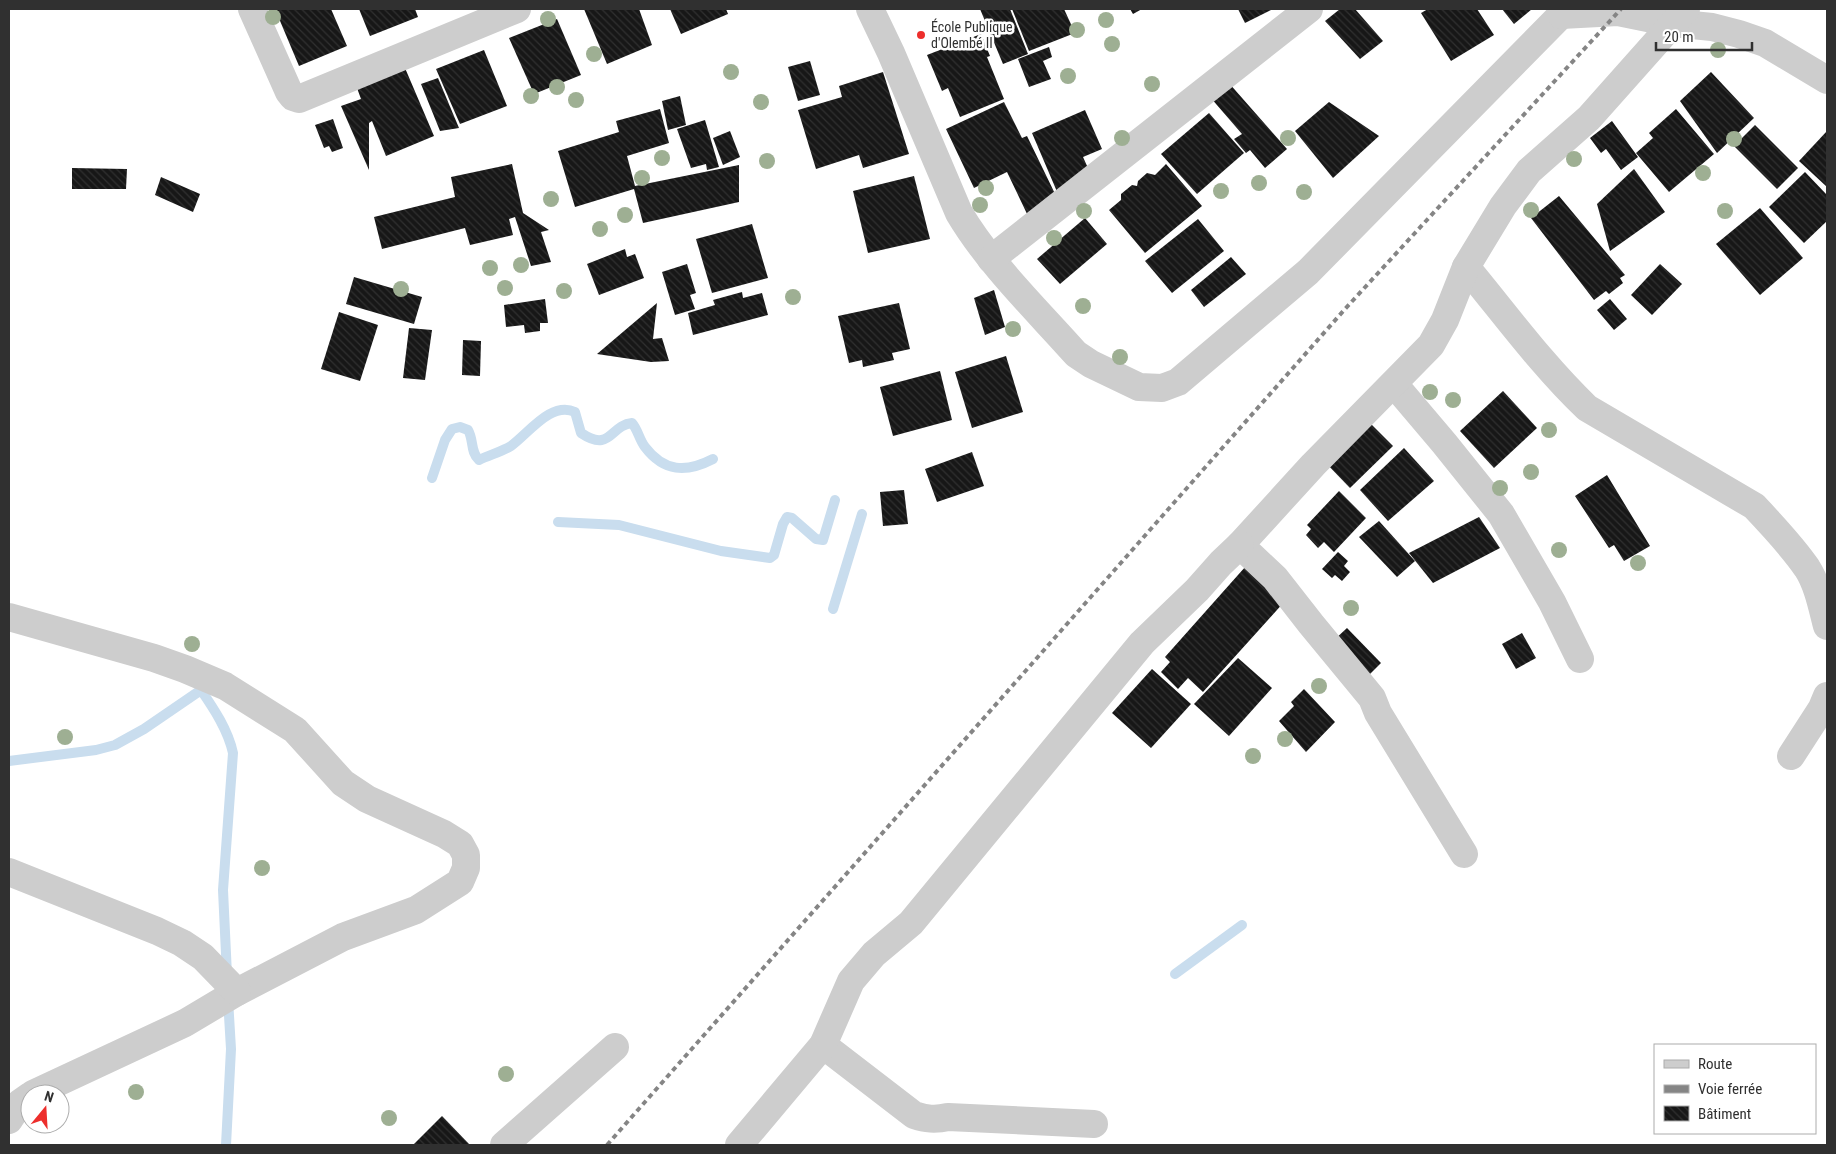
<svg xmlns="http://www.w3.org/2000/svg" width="1836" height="1154" font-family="'Roboto Condensed',sans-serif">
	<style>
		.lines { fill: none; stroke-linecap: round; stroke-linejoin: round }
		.stream { stroke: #c9ddee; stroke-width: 10 }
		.building { fill: url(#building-back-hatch) }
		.street { stroke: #cdcdcd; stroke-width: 28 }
		.rail { stroke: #858585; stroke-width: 4; stroke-dasharray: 5 4; stroke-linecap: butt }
		.tree { fill: #9eaf93 }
		.poi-dot { fill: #ed2e2c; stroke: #fff; stroke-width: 2 }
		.labels { text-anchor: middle; stroke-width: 5; stroke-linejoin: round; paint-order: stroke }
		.poi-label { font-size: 14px; fill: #303030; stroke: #fff; text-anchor: start }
	</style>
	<defs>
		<pattern id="building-back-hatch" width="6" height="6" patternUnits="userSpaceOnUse" patternTransform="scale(1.25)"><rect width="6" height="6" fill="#171717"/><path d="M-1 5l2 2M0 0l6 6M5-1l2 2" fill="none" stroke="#303030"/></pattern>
	</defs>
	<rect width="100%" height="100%" fill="#fff"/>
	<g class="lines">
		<g class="stream">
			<path d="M432,478l13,-38 7,-11 8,-2 8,3c6,10 2,22 11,30 10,-5 22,-8 32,-14 18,-13 40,-45 64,-34l6,21c30,20 29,-8 51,-10 6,7 7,16 13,24 19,25 41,26 68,12"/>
			<polyline points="558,522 619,525 721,551 770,558 774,555 783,524 787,517 792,518 816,539 823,540 835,500"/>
			<polyline points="833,609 862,514"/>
			<path d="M9,761l87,-11 19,-5 29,-16 57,-39c13,19 27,40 32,63l-10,137 4,85"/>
			<polyline points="1175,974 1242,925"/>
			<polyline points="226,1145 231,1049 228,999"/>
		</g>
	</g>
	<g class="building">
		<polygon points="275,9 331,9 347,46 299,66"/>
		<polygon points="359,9 415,9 418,17 370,36"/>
		<polygon points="584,9 639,9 652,45 607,64"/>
		<polygon points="670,9 726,9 728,14 681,34"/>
		<polygon points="980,9 1010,9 1028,54 1003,64"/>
		<polygon points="1012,9 1064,9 1075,33 1029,51"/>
		<polygon points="1130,9 1142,9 1133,14"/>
		<polygon points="1238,9 1273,9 1245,23"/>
		<polygon points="1340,9 1355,9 1383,41 1360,59 1325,21"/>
		<polygon points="1428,9 1477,9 1494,35 1451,61 1421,13"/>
		<polygon points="1502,9 1532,9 1514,24"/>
		<polygon points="557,19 581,75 534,94 509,38"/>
		<polygon points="981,34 990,56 987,57 1004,99 960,117 948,88 942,91 927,55"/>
		<polygon points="1049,47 1052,57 1043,61 1051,79 1029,87 1018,59"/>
		<polygon points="484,50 507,106 460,124 436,69"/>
		<polygon points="810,61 820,95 798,101 788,67"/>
		<polygon points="405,68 434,136 386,156 372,121 369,123 369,170 341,106 361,99 357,88"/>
		<polygon points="883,72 909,154 863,168 859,155 816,169 798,110 842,97 839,86"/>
		<polygon points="1711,72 1754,118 1717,153 1680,101"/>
		<polygon points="438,78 459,128 440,131 421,84"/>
		<polygon points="1228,82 1287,149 1265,168 1250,150 1246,153 1234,139 1242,134 1210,97"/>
		<polygon points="680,96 686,125 668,130 662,101"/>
		<polygon points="1004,102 1022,138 1027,136 1059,202 1028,216 1007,172 974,188 946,129"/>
		<polygon points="1329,102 1379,136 1333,178 1295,131"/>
		<polygon points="660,109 669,143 627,156 635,186 739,165 739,202 643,223 634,189 575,207 558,151 619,132 616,121"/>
		<polygon points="1676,109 1714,154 1669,192 1636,153 1653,138 1649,133"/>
		<polygon points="1085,110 1102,149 1083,157 1093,179 1058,194 1032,133"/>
		<polygon points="1209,113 1244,153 1197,194 1161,154"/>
		<polygon points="333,119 343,148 332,152 329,146 324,148 315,125"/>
		<polygon points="705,120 719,167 707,170 706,164 691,168 677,129"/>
		<polygon points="1612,121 1638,157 1621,170 1606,149 1601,153 1590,138"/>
		<polygon points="1755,125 1798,168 1777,189 1734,146"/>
		<polygon points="730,131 740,157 723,165 713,138"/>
		<polygon points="1827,131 1827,187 1799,161"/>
		<polygon points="512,164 523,213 549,230 541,232 551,262 531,266 515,217 509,219 513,235 470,245 465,228 382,249 374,217 455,197 451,177"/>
		<polygon points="1166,164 1202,206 1145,253 1109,210 1121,200 1121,194 1132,185 1137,186 1138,181 1147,173 1155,175"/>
		<polygon points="72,168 127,169 126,189 72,189"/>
		<polygon points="1634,169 1665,212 1610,251 1597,204"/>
		<polygon points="1805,172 1827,195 1827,221 1804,243 1769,207"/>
		<polygon points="914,176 930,239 868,253 853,191"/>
		<polygon points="161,177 200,194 193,212 155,195"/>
		<polygon points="1559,196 1625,275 1620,278 1623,283 1609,294 1606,291 1594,300 1531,218"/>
		<polygon points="1760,208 1803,258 1760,295 1716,244"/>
		<polygon points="1085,218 1107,244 1060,284 1037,259"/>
		<polygon points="1198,219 1224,251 1172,293 1145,261"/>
		<polygon points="752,224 768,278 712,293 696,239"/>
		<polygon points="625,249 627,257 635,254 644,278 599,295 587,264"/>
		<polygon points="1231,257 1246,274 1204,307 1191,290"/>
		<polygon points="687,264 696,293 690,295 695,309 675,315 662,272"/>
		<polygon points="1660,264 1682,284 1652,315 1631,295"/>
		<polygon points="354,277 422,297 414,324 346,304"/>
		<polygon points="994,290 1005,327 985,335 974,298"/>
		<polygon points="742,292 743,298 762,293 768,315 693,335 688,313 715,305 713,300"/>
		<polygon points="545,299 548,323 540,323 540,331 525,333 524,325 506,327 504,305"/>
		<polygon points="1610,299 1627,319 1614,330 1597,310"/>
		<polygon points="657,303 653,339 662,338 669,361 651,362 597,354"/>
		<polygon points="899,303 910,349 892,353 894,360 863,367 862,360 849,363 838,316"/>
		<polygon points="339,312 378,325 360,381 321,369"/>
		<polygon points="409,328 432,330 425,380 403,378"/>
		<polygon points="463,340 481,341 480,376 462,375"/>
		<polygon points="1006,356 1023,412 972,428 955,372"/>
		<polygon points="940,371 952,420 893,436 880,387"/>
		<polygon points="1503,391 1537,428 1494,468 1460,431"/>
		<polygon points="1365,418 1393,446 1350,488 1323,460"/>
		<polygon points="1404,448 1434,481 1388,521 1360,490"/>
		<polygon points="972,452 984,486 937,502 925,469"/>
		<polygon points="1607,475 1650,546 1624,561 1614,545 1609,548 1575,496"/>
		<polygon points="904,490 908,524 883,526 880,492"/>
		<polygon points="1339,491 1366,518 1334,552 1324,542 1318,548 1306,535 1311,529 1307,525"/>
		<polygon points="1479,517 1500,548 1433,583 1409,553"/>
		<polygon points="1379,521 1415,561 1397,577 1359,537"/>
		<polygon points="1338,552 1348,561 1344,566 1350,572 1342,581 1335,575 1332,578 1322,569"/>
		<polygon points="1246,566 1285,601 1203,692 1188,678 1178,689 1161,672 1170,662 1165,657"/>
		<polygon points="1347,628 1381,663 1365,679 1333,641"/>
		<polygon points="1522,633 1536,658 1516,669 1502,644"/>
		<polygon points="1238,658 1272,688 1229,736 1194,704"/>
		<polygon points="1152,669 1191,704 1151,748 1112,713"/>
		<polygon points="1304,689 1335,722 1306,752 1279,721 1294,706 1291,702"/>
		<polygon points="442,1116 470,1145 413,1145"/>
	</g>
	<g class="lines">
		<g class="street">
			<polyline points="252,9 289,92 293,97 299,99 517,9"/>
			<path d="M870,9l21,44 68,160c31,52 77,96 117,141l15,10 48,23 23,1 16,-6 130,-110 259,-263"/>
			<polyline points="1561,15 1618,12 1672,23 1712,27 1739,34 1765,43 1827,80"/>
			<polyline points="991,259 1309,9"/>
			<path d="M1466,267c39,47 76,98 121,141l167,98c18,19 38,40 53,62 11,17 15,39 20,58"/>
			<polyline points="1394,384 1444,443 1501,514 1552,602 1580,659"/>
			<polyline points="9,617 154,658 185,669 225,686 295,730 343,783 367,799 444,834 460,844 466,855 466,868 460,882 416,910 343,937 237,992 185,1023 33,1094"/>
			<polyline points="1791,756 1822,708 1827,696"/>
			<polyline points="1464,854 1378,713 1372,698 1311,624 1275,578 1240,545 1313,465 1431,345 1445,320 1466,267 1503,206 1529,171 1589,118 1686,9"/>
			<polyline points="9,872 157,931 182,943 203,957 237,992"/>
			<path d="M823,1045l91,70c12,4 21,5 34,2l146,7"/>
			<polyline points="9,1120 20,1103 30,1096"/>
			<polyline points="504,1145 615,1047"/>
			<polyline points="739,1145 823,1045 851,981 874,954 911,923 1142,643 1197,590 1221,563 1240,545"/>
		</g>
		<polyline class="rail" points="607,1145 1345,309 1621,9"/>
	</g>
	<g class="tree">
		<circle cx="273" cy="17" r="8"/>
		<circle cx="548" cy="19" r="8"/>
		<circle cx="1106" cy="20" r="8"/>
		<circle cx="1077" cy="30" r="8"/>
		<circle cx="1112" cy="44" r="8"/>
		<circle cx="1718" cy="50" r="8"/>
		<circle cx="594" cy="54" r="8"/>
		<circle cx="731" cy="72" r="8"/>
		<circle cx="1068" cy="76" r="8"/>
		<circle cx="1152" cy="84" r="8"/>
		<circle cx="557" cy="87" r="8"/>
		<circle cx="531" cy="96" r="8"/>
		<circle cx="576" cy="100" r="8"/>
		<circle cx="761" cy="102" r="8"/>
		<circle cx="1122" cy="138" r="8"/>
		<circle cx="1288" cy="138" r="8"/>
		<circle cx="1734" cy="139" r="8"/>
		<circle cx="662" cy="158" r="8"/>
		<circle cx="1574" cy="159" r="8"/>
		<circle cx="767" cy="161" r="8"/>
		<circle cx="1703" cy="173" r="8"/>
		<circle cx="642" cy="178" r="8"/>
		<circle cx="1259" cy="183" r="8"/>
		<circle cx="986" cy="188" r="8"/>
		<circle cx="1221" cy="191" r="8"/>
		<circle cx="1304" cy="192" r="8"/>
		<circle cx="551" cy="199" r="8"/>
		<circle cx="980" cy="205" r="8"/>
		<circle cx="1531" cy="210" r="8"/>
		<circle cx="1084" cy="211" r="8"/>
		<circle cx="1725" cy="211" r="8"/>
		<circle cx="625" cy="215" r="8"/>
		<circle cx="600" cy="229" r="8"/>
		<circle cx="1054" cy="238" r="8"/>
		<circle cx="521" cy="265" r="8"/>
		<circle cx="490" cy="268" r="8"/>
		<circle cx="505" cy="288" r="8"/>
		<circle cx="401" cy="289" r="8"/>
		<circle cx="564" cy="291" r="8"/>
		<circle cx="793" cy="297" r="8"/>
		<circle cx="1083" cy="306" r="8"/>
		<circle cx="1013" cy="329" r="8"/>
		<circle cx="1120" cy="357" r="8"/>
		<circle cx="1430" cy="392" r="8"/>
		<circle cx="1453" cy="400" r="8"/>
		<circle cx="1549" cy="430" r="8"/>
		<circle cx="1531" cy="472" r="8"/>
		<circle cx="1500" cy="488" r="8"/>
		<circle cx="1559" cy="550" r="8"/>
		<circle cx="1638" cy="563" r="8"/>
		<circle cx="1351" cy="608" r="8"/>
		<circle cx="192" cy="644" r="8"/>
		<circle cx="1319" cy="686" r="8"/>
		<circle cx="65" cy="737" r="8"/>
		<circle cx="1285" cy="739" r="8"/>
		<circle cx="1253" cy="756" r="8"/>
		<circle cx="262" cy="868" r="8"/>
		<circle cx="506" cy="1074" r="8"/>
		<circle cx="136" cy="1092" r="8"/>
		<circle cx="389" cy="1118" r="8"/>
	</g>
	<circle class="poi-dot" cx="921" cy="35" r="5"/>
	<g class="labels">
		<g class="poi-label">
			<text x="931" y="32">École Publique<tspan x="931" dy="16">d'Olembé II</tspan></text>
		</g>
	</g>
	<rect width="1836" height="1154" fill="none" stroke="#303030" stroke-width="20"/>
	<rect x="1654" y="1044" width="162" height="90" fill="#ffffff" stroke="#acacac"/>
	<rect x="1664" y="1060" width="25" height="8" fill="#cdcdcd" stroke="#acacac"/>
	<text x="1698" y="1069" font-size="15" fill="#303030">Route</text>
	<rect x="1664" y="1085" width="25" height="8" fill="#858585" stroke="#acacac"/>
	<text x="1698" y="1094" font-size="15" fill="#303030">Voie ferrée</text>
	<rect x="1664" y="1106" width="25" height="15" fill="url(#building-back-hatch)" stroke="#acacac"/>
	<text x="1698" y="1119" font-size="15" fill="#303030">Bâtiment</text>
	<g transform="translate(45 1109) rotate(18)"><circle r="24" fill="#ffffff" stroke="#acacac"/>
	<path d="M0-4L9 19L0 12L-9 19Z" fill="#ed2e2c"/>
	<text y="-8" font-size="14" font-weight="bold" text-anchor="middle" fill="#303030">N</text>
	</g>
	<path d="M1656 42v8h96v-8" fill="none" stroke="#303030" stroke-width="2.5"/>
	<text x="1664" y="42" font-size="15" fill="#303030" stroke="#ffffff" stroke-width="4" paint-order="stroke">20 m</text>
</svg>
